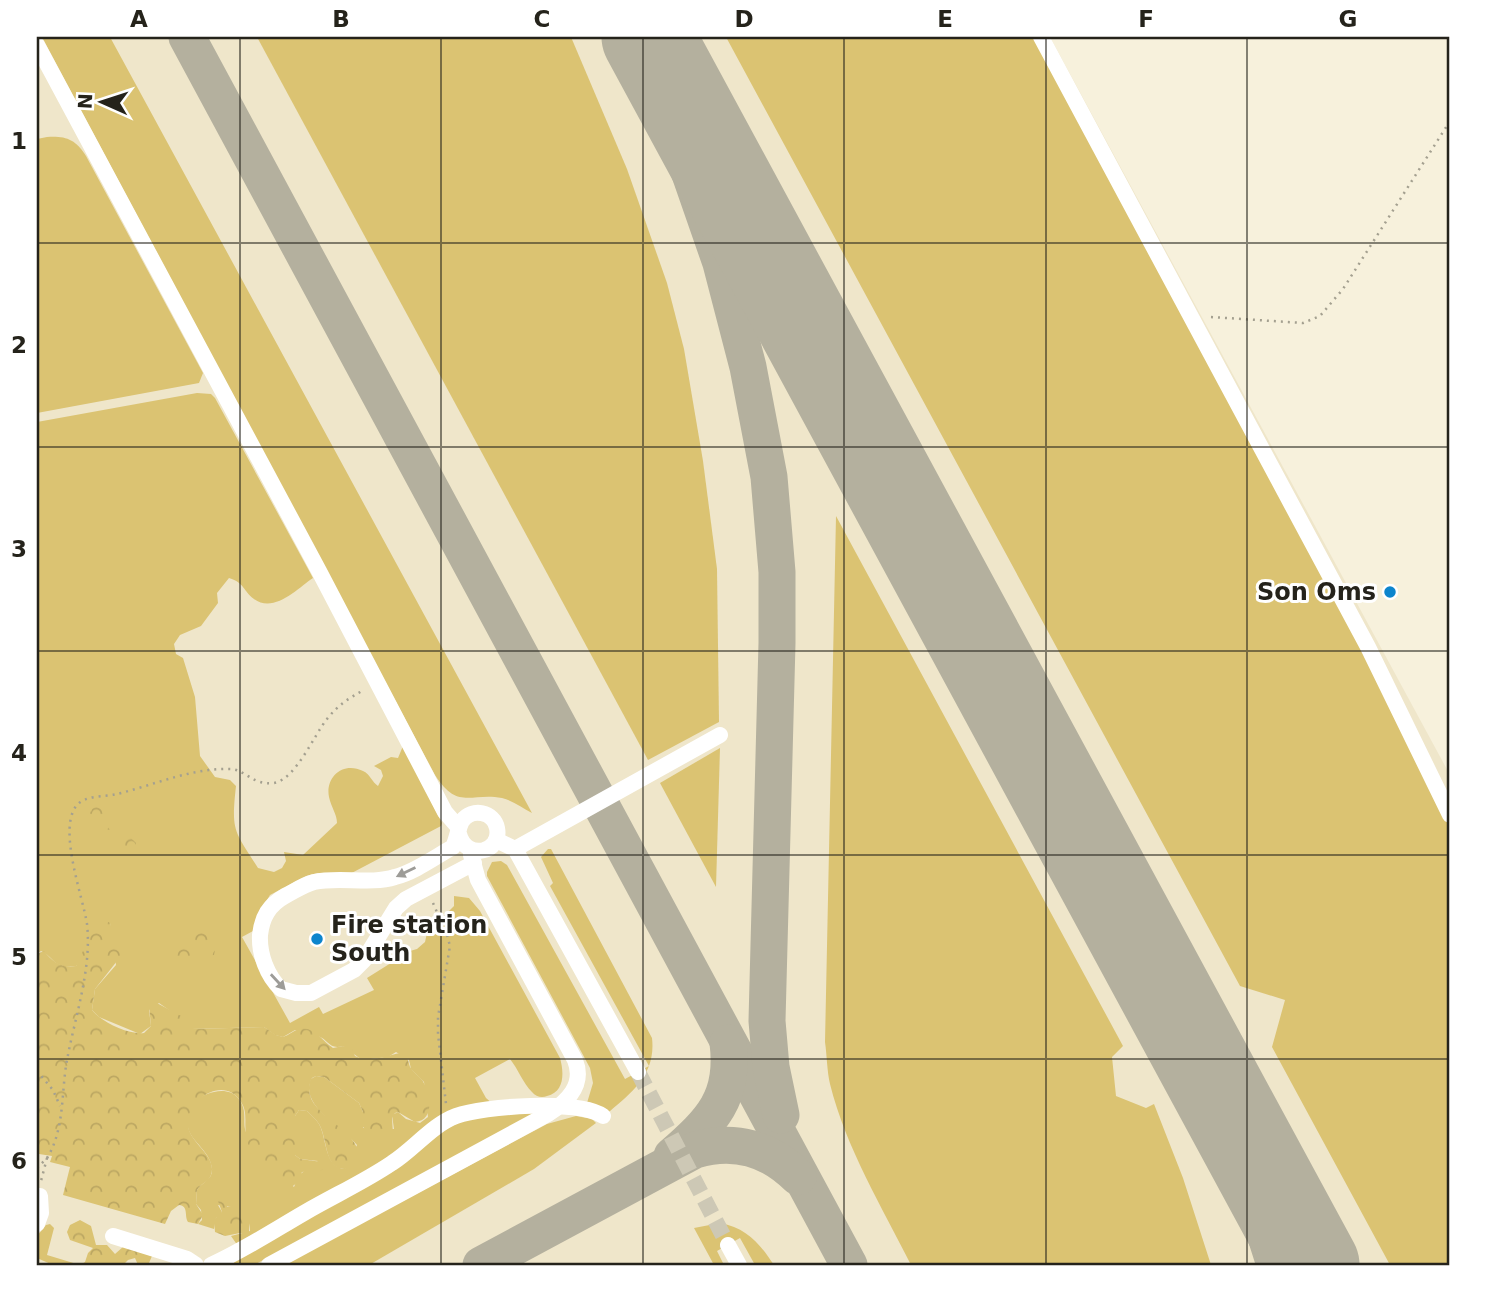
<svg xmlns="http://www.w3.org/2000/svg" width="1487" height="1302" font-family="'DejaVu Sans',sans-serif">
	<style>
		.built { fill: #efe6ca }
		.grass { fill: #dbc372 }
		.forest { fill: url(#forest-crowns) }
		.lines { fill: none; stroke-linecap: round; stroke-linejoin: round }
		.taxiway { stroke: #b4b09e; stroke-width: 37 }
		.runway { stroke: #b4b09e; stroke-width: 93 }
		.minor-tunnel { stroke: #cdc8b5; stroke-width: 16; stroke-dasharray: 16 8; stroke-linecap: butt }
		.path { stroke: #a4a090; stroke-width: 2.5; stroke-dasharray: 2 5; stroke-linecap: butt }
		.minor { stroke: #fff; stroke-width: 16 }
		.oneway { fill: #9d9c98 }
		.grid { fill: none; stroke: #25231b; stroke-width: 2; stroke-opacity: 0.55 }
		.poi-dot { fill: #0c85cd; stroke: #fff; stroke-width: 2.5 }
		.labels { text-anchor: middle; stroke-width: 6; stroke-linejoin: round; paint-order: stroke }
		.poi-label { font-size: 24px; font-weight: bold; fill: #25231b; stroke: #fff; text-anchor: end }
		.neatline { fill: none; stroke: #25231b; stroke-width: 2.5 }
		.grid-label { font-size: 23px; text-anchor: middle; font-weight: bold; fill: #25231b }
	</style>
	<defs>
		<pattern id="forest-crowns" width="20" height="18" patternUnits="userSpaceOnUse" patternTransform="scale(1.75)"><rect width="20" height="18" fill="#dbc372"/><path d="M2 6a3 3 0 1 1 6 0M12 15a3 3 0 1 1 6 0" fill="none" stroke="#bca762"/></pattern>
	</defs>
	<rect width="100%" height="100%" fill="#f7f1dc"/>
	<polygon class="built" points="37,37 1050,37 1450,775 1450,1265 37,1265"/>
	<g class="grass">
		<path d="M42,37h68l422,776c-10,-5 -18,-12 -30,-15 -31,-6 -44,13 -67,-23z"/>
		<polygon points="257,37 571,37 627,169 667,283 684,349 703,461 717,569 719,722 648,760"/>
		<polygon points="726,37 1033,37 1318,563 1450,825 1450,1265 1390,1265 1272,1047 1285,1000 1240,986"/>
		<path d="M47,137c19,-1 28,2 39,19l117,217 -4,10 -162,30v-274z"/>
		<path d="M197,393l14,1 4,4 98,180c-15,10 -39,36 -59,21 -11,-8 -9,-16 -25,-21l-12,15 1,10 -17,23 -21,9 -6,9 2,10 7,4 12,39 5,59 15,21 15,3 6,6c-5,46 -2,44 22,82l16,4 8,-4 4,-7 -2,-9 19,3 34,-32c0,-9 -6,-16 -8,-26 -4,-20 14,-36 34,-26 7,3 9,11 15,15l5,-10 -2,-6 -7,-4 17,-9 7,1 5,-12 39,77 -1,3 -95,50 -28,-3 -12,3 -36,19 -14,24 -3,12 -11,6 48,86 29,-16 4,7 51,-24 -7,-12 43,-27 7,-2 8,-7 2,-9 27,-27v-10l15,2 11,13 80,147c4,14 5,34 -13,38 -5,2 -11,1 -15,-4 -9,-9 -14,-23 -22,-33l-35,19 11,20 8,7 -91,45 -165,96 -7,-10 19,-5c-1,-23 -12,-23 -32,-26l4,7 -1,4 -5,2 -2,11 -16,-5 4,-4 -1,-10 -5,-6 1,-14c5,-8 16,-10 15,-21 -2,-25 -37,-31 -20,-62 4,-9 13,-13 22,-15 9,-2 18,-1 24,6 11,13 3,26 9,36 8,14 35,40 47,53l5,-12 19,-14 -18,-2 -5,-4v-39l4,-6 8,1c4,4 9,8 12,13 8,14 5,44 26,45l12,-24c-14,-18 -58,-39 -46,-66l5,-3 8,1 35,26 4,9v16l31,1 -2,-14 6,-3 8,7 14,4 8,-6 -4,-35 -13,-13 -2,-9 -13,-8 -8,5 -26,3 -19,-14c-14,4 -14,-6 -25,-10 -6,-3 -16,-4 -23,-6l-12,7 -8,-2 -11,-8 -72,2 -6,-7 -27,-19 -10,7 2,16 -11,8 -41,-17 -7,-7 3,-21 21,-24 -6,-42 -34,43c-24,3 -21,-9 -35,-15l-4,3v-532z"/>
		<path d="M836,516l287,530 -11,11 4,39 30,12 8,-4 29,74 28,87h-300c-29,-58 -65,-117 -81,-181 -3,-13 -3,-28 -5,-42z"/>
		<polygon points="720,748 716,887 660,783"/>
		<path d="M548,849h3l101,189c4,35 -18,53 -43,74l-22,-9 6,-20 -3,-15 -103,-192v-4l5,-10 9,-1 6,4 118,214 24,-13 -99,-180 3,-3 -12,-26z"/>
		<polygon points="535,1113 254,1265 235,1265 233,1260 439,1132 474,1116"/>
		<polygon points="576,1116 592,1119 596,1123 534,1169 369,1265 283,1265 547,1124"/>
		<path d="M720,1223c27,5 40,21 54,42h-19l-15,-27 -23,13 7,14h-10l-20,-37z"/>
		<polygon points="50,1224 54,1228 47,1255 80,1265 53,1265 37,1258 37,1236 46,1225"/>
	</g>
	<g class="forest">
		<polygon points="94,804 101,804 106,812 111,814 112,821 107,826 109,829 113,828 123,837 129,836 136,843 133,850 122,851 120,841 115,843 109,839 108,836 97,835 95,828 88,828 86,825 89,816 80,816 78,811 80,806 85,805 91,812"/>
		<path d="M101,918l9,5 11,33 -26,33 -3,21c9,12 37,25 52,23l7,-7 -2,-20 6,-4 28,15 10,12 71,-2 12,8 7,2c6,-2 10,-6 16,-8 15,-3 23,12 34,19l10,-2 9,3 3,7c15,7 31,0 45,-3l7,3c1,4 2,8 3,11 3,5 9,9 12,13 9,13 13,41 -7,42l-17,-10 -3,1 -3,5 1,16 -6,5 -12,-1 -12,-11v-15l-4,-9 -35,-26 -8,-1 -4,2c-17,35 47,47 47,79l-8,11c-28,7 -22,-27 -32,-44 -3,-5 -8,-9 -12,-13l-8,-1 -4,6v39l5,4 22,3 3,5 -3,3 -20,2 -5,11 -7,5c-27,-5 -40,-28 -44,-54 -2,-11 2,-22 -5,-32 -16,-26 -52,-5 -53,21 -1,19 30,32 23,52 -2,7 -10,8 -14,15l-1,14 7,11 -5,9 -10,-2c-4,-6 1,-16 -9,-17l-8,6 -6,13 -102,-29 7,-28 -20,-5 2,-6 -13,-2 -2,2v-202l7,-3c9,11 16,17 32,15l20,-43z"/>
		<polygon points="197,928 212,933 216,945 214,955 205,956 202,960 194,963 176,962 171,956 176,937 184,937 188,941"/>
		<polygon points="221,1197 226,1199 227,1207 237,1205 249,1216 249,1234 240,1233 225,1236 215,1232 214,1220 222,1212 218,1201"/>
		<polygon points="80,1220 91,1226 96,1245 107,1245 115,1254 124,1246 152,1256 149,1263 138,1265 135,1258 128,1260 123,1265 80,1265 85,1262 88,1253 93,1248 70,1240 67,1232 70,1225"/>
	</g>
	<g class="lines">
		<g class="taxiway">
			<polyline points="187,37 849,1265"/>
			<polyline points="636,37 681,148 721,263 748,367 769,477 777,572 777,643 767,1021 771,1067 781,1115"/>
			<polyline points="1186,1031 1236,1142 1275,1265"/>
			<path d="M672,1156c40,-35 63,-58 56,-113"/>
			<path d="M481,1265l214,-115c40,-12 75,-1 103,27"/>
		</g>
		<polyline class="runway" points="648,37 1313,1265"/>
		<polyline class="minor-tunnel" points="638,1072 728,1245"/>
		<g class="path">
			<polyline points="1211,317 1303,323 1320,316 1343,289 1450,121"/>
			<polyline points="433,903 447,935 450,946 438,1017 438,1034 446,1104"/>
			<polyline points="37,1071 53,1090 60,1106"/>
			<path d="M47,1158c18,-29 14,-66 20,-98 8,-43 25,-92 20,-136 -4,-27 -30,-96 -10,-119 9,-10 27,-8 40,-11 37,-9 74,-26 113,-25 15,0 23,17 44,14 22,-4 40,-48 53,-64 11,-14 22,-21 37,-29"/>
			<polyline points="37,1168 47,1158 41,1181"/>
		</g>
		<g class="minor">
			<polyline points="1041,37 1368,647 1450,815"/>
			<polyline points="37,45 319,571 445,812 459,828"/>
			<path d="M459,834c7,27 43,19 38,-6 -3,-16 -25,-21 -35,-7 -4,7 -5,18 -9,26 -18,10 -38,25 -58,30 -26,8 -55,-1 -81,5 -11,3 -19,9 -29,14 -16,9 -23,21 -25,39 -1,19 7,41 21,54l15,4h15l43,-23 10,-10 32,-52 10,-9 68,-36"/>
			<polyline points="496,840 515,849 638,1072"/>
			<polyline points="515,849 720,735"/>
			<polyline points="37,1224 41,1213 40,1196"/>
			<polyline points="113,1236 187,1259 196,1265"/>
			<polyline points="728,1245 739,1265"/>
			<path d="M211,1265c33,-15 62,-34 93,-52 29,-17 60,-31 88,-50 22,-14 40,-38 64,-47 28,-10 122,-17 147,0"/>
			<path d="M269,1265l279,-151c19,-12 37,-29 27,-54l-97,-180 -7,-25"/>
		</g>
	</g>
	<defs><path id="oneway-solid" d="M-6-.8H1V-3.2L6.5 0L1 3.2V.8H-6Z" transform="scale(1.75)"/></defs>
	<g class="oneway">
		<use href="#oneway-solid" transform="translate(406 872) rotate(154)"/>
		<use href="#oneway-solid" transform="translate(278 982) rotate(47)"/>
	</g>
	<path class="grid" d="M240,37v1228M441,37v1228M643,37v1228M844,37v1228M1046,37v1228M1247,37v1228M37,243h1413M37,447h1413M37,651h1413M37,855h1413M37,1059h1413"/>
	<g class="poi-dot">
		<circle cx="1390" cy="592" r="7"/>
		<circle cx="317" cy="939" r="7"/>
	</g>
	<g class="labels">
		<g class="poi-label">
			<text x="1376" y="600">Son Oms</text>
			<text x="331" y="933" text-anchor="start">Fire station<tspan x="331" dy="28">South</tspan></text>
		</g>
	</g>
	<rect width="1487" height="1302" fill="none" stroke="#ffffff" stroke-width="77"/>
	<g transform="translate(102 102) rotate(273)" stroke="#ffffff" stroke-width="5" paint-order="stroke">
	<path d="M0-5L12 26L0 18L-12 26Z" fill="#25231b"/>
	<text y="-10" font-size="19" font-weight="bold" text-anchor="middle" fill="#25231b">N</text>
	</g>
	<rect x="38" y="38" width="1410" height="1226" class="neatline"/>
	<g class="grid-label">
		<text x="139" y="27">A</text>
		<text x="341" y="27">B</text>
		<text x="542" y="27">C</text>
		<text x="744" y="27">D</text>
		<text x="945" y="27">E</text>
		<text x="1146" y="27">F</text>
		<text x="1348" y="27">G</text>
		<text x="19" y="149">1</text>
		<text x="19" y="353">2</text>
		<text x="19" y="557">3</text>
		<text x="19" y="761">4</text>
		<text x="19" y="965">5</text>
		<text x="19" y="1169">6</text>
	</g>
</svg>
